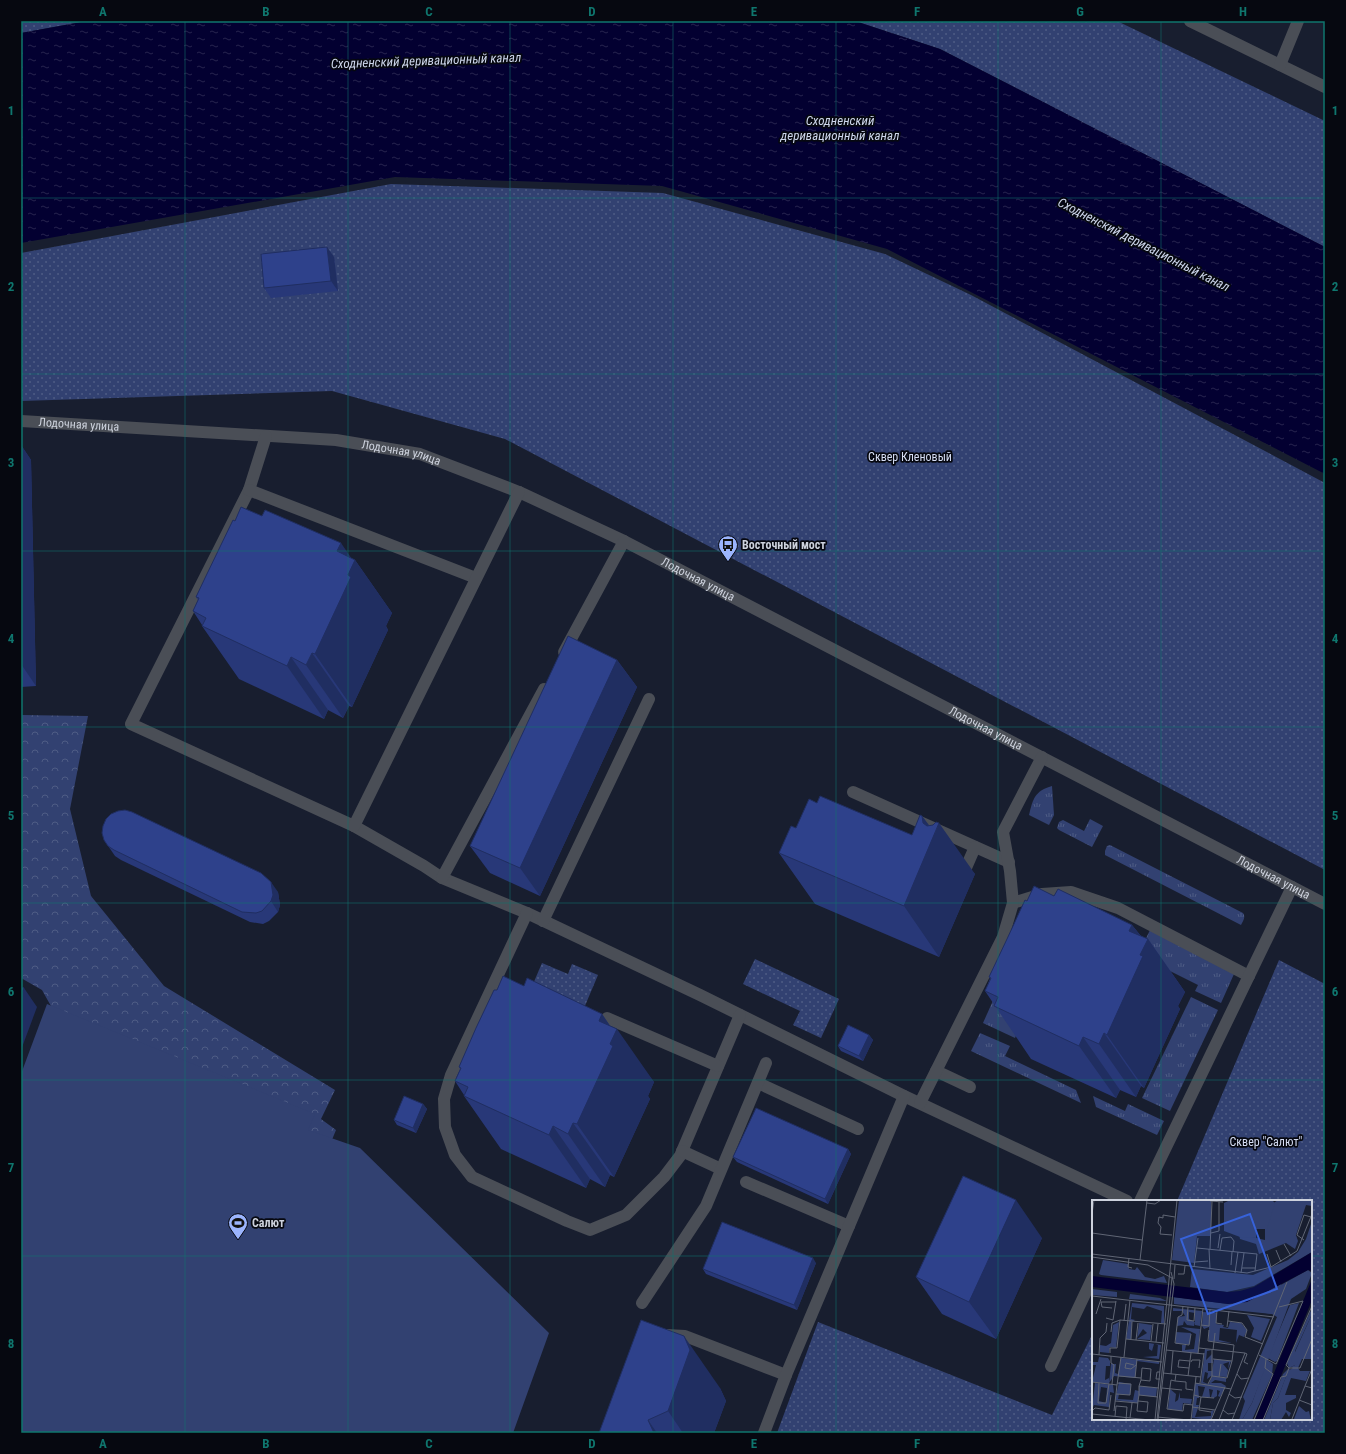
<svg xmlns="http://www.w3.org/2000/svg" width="1346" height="1454" font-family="'Roboto Condensed',sans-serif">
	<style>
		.grass { fill: url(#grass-tufts) }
		.forest { fill: url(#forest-crowns) }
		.park { fill: url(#park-dots) }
		.pitch { fill: #324171 }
		.water { fill: url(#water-ripples) }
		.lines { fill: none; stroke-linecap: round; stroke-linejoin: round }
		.minor { stroke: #4a4e56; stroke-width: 12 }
		.wall { fill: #283878 }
		.shaded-wall { fill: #202e61 }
		.building { fill: #2e418b; stroke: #202e61 }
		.grid { fill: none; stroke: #0f766e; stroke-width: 1; stroke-opacity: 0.55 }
		.labels { text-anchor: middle; stroke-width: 3.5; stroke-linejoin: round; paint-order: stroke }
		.street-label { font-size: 12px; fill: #cdd2dd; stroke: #060810 }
		.park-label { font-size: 12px; fill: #d6def4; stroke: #060810 }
		.poi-label { font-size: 12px; font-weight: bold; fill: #cdd2dd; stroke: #060810; text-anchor: start }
		.water-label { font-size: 13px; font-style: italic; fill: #cdd6eb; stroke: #060810 }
		.inset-road { fill: none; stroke: #606675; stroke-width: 1 }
		.view { fill: #3762d9; fill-opacity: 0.15; stroke: #3762d9; stroke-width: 2 }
		.inset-edge { fill: none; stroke: #cdd2dd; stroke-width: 2 }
		.neatline { fill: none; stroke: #0f766e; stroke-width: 1.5 }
		.grid-label { font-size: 13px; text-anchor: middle; font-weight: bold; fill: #0f766e }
	</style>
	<defs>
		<pattern id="grass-tufts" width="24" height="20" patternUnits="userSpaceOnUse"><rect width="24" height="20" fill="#324171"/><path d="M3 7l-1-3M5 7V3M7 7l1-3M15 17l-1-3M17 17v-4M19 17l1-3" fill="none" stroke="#4e5c85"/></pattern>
		<pattern id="forest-crowns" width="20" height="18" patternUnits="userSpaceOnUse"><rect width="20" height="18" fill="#324171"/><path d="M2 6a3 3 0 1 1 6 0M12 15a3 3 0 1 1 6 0" fill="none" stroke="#4e5c85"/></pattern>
		<pattern id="park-dots" width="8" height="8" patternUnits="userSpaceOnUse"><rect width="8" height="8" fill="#324171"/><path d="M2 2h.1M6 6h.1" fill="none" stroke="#4e5c85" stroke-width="1.8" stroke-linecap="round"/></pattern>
		<pattern id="water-ripples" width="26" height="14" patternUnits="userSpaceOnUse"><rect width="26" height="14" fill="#030031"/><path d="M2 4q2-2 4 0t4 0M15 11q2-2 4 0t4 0" fill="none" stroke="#27244e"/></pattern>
	</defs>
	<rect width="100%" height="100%" fill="#181e2f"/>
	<g class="grass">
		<path d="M1052,786l2,29 -5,10 -20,-10c4,-17 6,-24 23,-29z"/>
		<polygon points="1090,819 1103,826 1092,847 1059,830 1057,828 1059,822 1063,820 1084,831"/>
		<path d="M1110,845l133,68c3,4 0,8 -2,12l-136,-70v-4l2,-5z"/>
		<polygon points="1150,930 1234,974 1221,1003 1195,991 1198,985 1138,955"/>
		<polygon points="1000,985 1032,999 1015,1038 983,1023"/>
		<polygon points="1191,997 1218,1010 1170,1111 1142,1098"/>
		<polygon points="980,1033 1010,1046 1005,1056 1076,1090 1081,1103 971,1051"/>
		<polygon points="1093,1096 1125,1111 1128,1104 1164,1121 1157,1135 1096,1107"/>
	</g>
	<polygon class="forest" points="21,715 88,716 70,809 91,896 164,986 335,1090 321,1119 336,1130 312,1188 71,1042 42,990 21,978"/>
	<g class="park">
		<polygon points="21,21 87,21 21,33"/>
		<polygon points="855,21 1117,21 1325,121 1325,247 940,49"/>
		<polygon points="391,184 663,193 885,254 971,295 1325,483 1325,870 505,439 332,391 21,401 21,253"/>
		<polygon points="755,959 839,999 821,1038 793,1025 800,1011 743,984"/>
		<polygon points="1279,960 1325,984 1325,1433 777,1433 818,1322 1052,1415 1093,1333 1093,1419 1311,1419 1311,1201 1177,1201"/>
		<polygon points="542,963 568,974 572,964 598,975 579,1020 527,998"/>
	</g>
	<polygon class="pitch" points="47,1004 315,1114 308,1130 360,1148 549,1333 513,1433 21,1433 21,1074"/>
	<polygon class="water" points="87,21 855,21 940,49 1325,247 1325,474 887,249 662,186 395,177 21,243 21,33"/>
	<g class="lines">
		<g class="minor">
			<polyline points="1190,21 1325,87"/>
			<polyline points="1280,65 1298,21"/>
			<path id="s1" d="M21,421l315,19 84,14 99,38 105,49 701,363"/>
			<polyline points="266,436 249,490 131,724 354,826 424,866 442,878 527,913 700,995 904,1096 1127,1201"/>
			<polyline points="249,490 476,578"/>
			<polyline points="564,652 624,541"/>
			<polyline points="853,792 1009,862"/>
			<polyline points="354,826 519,492"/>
			<polyline points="965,870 975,847"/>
			<polyline points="442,878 544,689"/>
			<polyline points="1013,903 1042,894 1071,892 1118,908 1249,976"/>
			<polyline points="527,913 451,1075 444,1099 445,1127 455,1155 472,1177 567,1221 590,1230 626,1215 664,1177 680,1156 740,1015"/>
			<polyline points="543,921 649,699"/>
			<polyline points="607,1018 718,1066"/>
			<polyline points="936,1071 970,1087"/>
			<polyline points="758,1083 858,1129"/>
			<polyline points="920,1103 1003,937 1013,903 1010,871 1003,832 1042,757"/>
			<polyline points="682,1151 721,1169"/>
			<polyline points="746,1182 849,1226"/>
			<polyline points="1140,1201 1292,887"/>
			<polyline points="642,1303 706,1206 766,1063"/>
			<polyline points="667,1335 685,1336 786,1375"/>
			<polyline points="1051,1366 1093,1277"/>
			<polyline points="764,1433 786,1375 904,1096"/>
		</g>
	</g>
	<g class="wall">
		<polygon points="334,257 338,291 271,298 264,288"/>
		<polygon points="21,445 31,460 36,686 21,687"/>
		<polygon points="262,516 355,560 392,613 386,626 388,630 352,707 349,706 343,718 328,710 324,719 239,679 202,626 202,625 193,611 198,600 196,597 235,521"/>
		<polygon points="617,660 637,687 540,896 490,873 470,846"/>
		<polygon points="922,816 929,826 975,874 939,957 815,904 779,853 796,828 912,835"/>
		<polygon points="104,840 278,892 280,905 278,912 269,921 263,924 250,922 121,860 115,856"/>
		<polygon points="1054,896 1132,925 1141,936 1148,939 1185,992 1178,1006 1180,1009 1144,1088 1141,1086 1136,1097 1120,1090 1116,1098 1031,1059 985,991 990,979 989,977 1027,901"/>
		<polygon points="497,990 602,1014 610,1026 654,1082 648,1096 650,1099 614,1177 610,1175 605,1187 590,1179 586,1188 501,1149 464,1096 464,1095 455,1081 460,1069 459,1067"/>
		<polygon points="869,1035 873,1040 863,1061 841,1051 838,1046"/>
		<polygon points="423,1104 427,1109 416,1133 397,1125 394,1120"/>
		<polygon points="848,1149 851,1154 828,1204 737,1162 733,1157"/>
		<polygon points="1042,1238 996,1339 942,1314 916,1277"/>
		<polygon points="816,1263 797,1310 706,1274 703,1269"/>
		<polygon points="720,1388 726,1401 714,1433 599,1433"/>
	</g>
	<g class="shaded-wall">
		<polygon points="327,247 334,257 338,291 331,281"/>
		<polygon points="21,445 31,460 36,686 21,664"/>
		<polygon points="341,543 354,562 355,560 392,613 386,626 388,630 352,707 315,654 348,575 337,551"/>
		<polygon points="312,653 349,706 343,718 306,665"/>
		<polygon points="291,657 328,710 324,719 287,666"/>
		<polygon points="617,660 637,687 540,896 520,868"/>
		<polygon points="922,816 935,833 939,823 975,874 939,957 904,906 923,823"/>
		<polygon points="271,882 278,892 280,905 278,912 271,901"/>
		<polygon points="1132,925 1146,943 1148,939 1185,992 1178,1006 1180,1009 1144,1088 1107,1035 1140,955 1129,931"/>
		<polygon points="24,988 37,1007 21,1050 21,995"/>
		<polygon points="602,1014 615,1033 617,1029 654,1082 648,1096 650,1099 614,1177 577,1124 610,1044 599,1021"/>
		<polygon points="1104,1033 1141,1086 1136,1097 1099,1044"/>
		<polygon points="869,1035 873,1040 863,1061 859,1056"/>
		<polygon points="1083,1037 1120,1090 1116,1098 1079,1046"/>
		<polygon points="423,1104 427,1109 416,1133 413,1128"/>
		<polygon points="573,1123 610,1175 605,1187 568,1134"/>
		<polygon points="553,1126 590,1179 586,1188 549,1135"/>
		<polygon points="848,1149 851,1154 828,1204 825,1199"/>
		<polygon points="1016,1200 1042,1238 996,1339 969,1302"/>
		<polygon points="813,1258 816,1263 797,1310 794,1305"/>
		<polygon points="684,1336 720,1388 726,1401 714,1433 683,1433 668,1411"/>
		<polygon points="648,1420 657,1433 654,1433"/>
	</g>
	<g class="building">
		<polygon points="327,247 331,281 264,288 261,254"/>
		<polygon points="241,507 262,516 265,510 341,543 337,551 355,560 348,575 351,577 315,654 312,653 306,665 291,657 287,666 202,626 206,618 193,611 199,598 196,597 205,578 233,520 235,521"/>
		<polygon points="568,636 617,660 520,868 470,846"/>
		<polygon points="820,796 912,835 920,815 922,816 923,823 927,826 933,825 936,822 939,823 904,906 779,853 791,826 796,828 809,799 817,803"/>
		<polygon points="125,810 132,812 261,873 271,882 273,895 271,901 262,911 256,913 242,912 114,850 108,846 104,840 102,833 103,826 106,819 111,814 118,811"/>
		<polygon points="1034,886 1054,896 1058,889 1132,925 1129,931 1148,939 1140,955 1143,956 1107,1035 1104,1033 1099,1044 1083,1037 1079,1046 994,1006 998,997 985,991 991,978 989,977 1007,939 1025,900 1027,901"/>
		<polygon points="503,976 524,986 527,978 602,1014 599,1021 617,1029 610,1044 613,1046 577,1124 573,1123 568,1134 553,1126 549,1135 464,1096 468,1087 455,1081 461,1068 459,1067 476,1028 494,990 497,990"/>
		<polygon points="21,987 24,988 21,995"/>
		<polygon points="848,1025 869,1035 859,1056 838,1046"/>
		<polygon points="404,1096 423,1104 413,1128 394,1120"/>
		<polygon points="756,1108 848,1149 825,1199 733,1157"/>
		<polygon points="963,1176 1016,1200 969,1302 916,1277"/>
		<polygon points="722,1222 813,1258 794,1305 703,1269"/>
		<polygon points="641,1320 684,1336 690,1350 668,1411 648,1420 654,1433 599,1433"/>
	</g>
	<path class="grid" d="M185,21v1412M348,21v1412M510,21v1412M673,21v1412M836,21v1412M998,21v1412M1161,21v1180M21,198h1304M21,374h1304M21,551h1304M21,727h1304M21,903h1304M21,1080h1304M21,1256h1072M1311,1256h14M1161,1419v14"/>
	<defs>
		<g id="bus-pin" transform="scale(1)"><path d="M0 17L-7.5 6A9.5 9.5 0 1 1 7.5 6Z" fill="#9bb4fd" stroke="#060810"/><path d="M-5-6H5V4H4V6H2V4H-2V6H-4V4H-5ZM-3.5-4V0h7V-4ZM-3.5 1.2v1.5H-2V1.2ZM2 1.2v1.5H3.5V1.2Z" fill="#111"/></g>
		<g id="stadium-pin" transform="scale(1)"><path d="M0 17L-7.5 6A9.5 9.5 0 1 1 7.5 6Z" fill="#9bb4fd" stroke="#060810"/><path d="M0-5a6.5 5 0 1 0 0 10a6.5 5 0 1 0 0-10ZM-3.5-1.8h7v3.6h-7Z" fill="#111"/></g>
	</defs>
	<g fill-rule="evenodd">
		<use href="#bus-pin" x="728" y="545"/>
		<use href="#stadium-pin" x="238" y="1223"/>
	</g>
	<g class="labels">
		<g class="street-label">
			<text dy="4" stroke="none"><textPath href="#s1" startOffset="58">Лодочная улица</textPath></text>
			<text dy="4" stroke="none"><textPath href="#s1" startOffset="382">Лодочная улица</textPath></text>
			<text dy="4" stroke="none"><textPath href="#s1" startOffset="706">Лодочная улица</textPath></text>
			<text dy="4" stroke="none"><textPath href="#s1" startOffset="1030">Лодочная улица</textPath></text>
			<text dy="4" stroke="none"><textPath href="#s1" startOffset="1354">Лодочная улица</textPath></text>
		</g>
		<g class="park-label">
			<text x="910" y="461">Сквер Кленовый</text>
			<text x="1266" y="1146">Сквер "Салют"</text>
		</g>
		<g class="poi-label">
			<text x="742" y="549">Восточный мост</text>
			<text x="252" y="1227">Салют</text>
		</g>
		<g class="water-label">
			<text transform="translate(426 60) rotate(-2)" y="5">Сходненский деривационный канал</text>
			<text x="840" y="125">Сходненский<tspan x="840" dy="15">деривационный канал</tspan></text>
			<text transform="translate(1144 244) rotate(27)" y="5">Сходненский деривационный канал</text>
		</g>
	</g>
	<g transform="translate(1092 1200)">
		<rect width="220" height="220" fill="#181e2f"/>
		<path d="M0,89l25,3v5l-25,-2zM38,94l30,4 7,3 -38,-2zM207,103l-22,58 -2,1 -7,-4 3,-8 19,-45zM220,108v6l-17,37v14l-6,3 -2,-5zM175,160l6,4 -1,11 -20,45h-10l10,-17zM196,169l5,1 -7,7 -8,21 -5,5 -3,17h-6l19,-46z" fill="#324171"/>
		<path d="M186,0h34v6l-6,-1 -10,30 2,6 -3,8 -9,-6 -27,11 -3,-10 -16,-5 -1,-5 26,6v-12l7,-24zM11,60l25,4 1,5 6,1 2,-3 8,10 10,2 9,-3 3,7 -66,-8 -2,-1zM216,70l4,3 -6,16 -15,10 -39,104 -10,17h-3l6,-19 -2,-4 34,-80 -5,-3 -32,-5 3,-7 16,-5zM40,103l32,3v17h-3l1,-12 -15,-5 -3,3 -12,-2 -1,12 4,1 -3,2 -1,17h-5zM81,108l29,3 -2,15 -5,-1v-12l-6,-1v7l6,3 -1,4 -7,-1 -3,-4 -1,4 -6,1 1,-9 7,-1 -3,-5h-9zM111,112l14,1 -1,11 8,1 -1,2 5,1 2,-6 11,1 6,7 -3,7 -5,-2 -3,8 1,-13 -17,-2 -1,12 13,3 -23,-2v-14l-5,2 -2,-3zM220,114v41l-1,4h-9l-4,9 2,3h10l-4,10 -15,-3 -6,17h11v3l-10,5v7l5,3 -2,4 -3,-5 -5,8h-11l3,-17 5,-5 10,-27 5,-3 -2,-1 4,-2 -4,-4zM155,115l23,4 -9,22 -10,-4 3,-9zM27,122l-3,26 -6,-1 -1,6 -9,-1v-7l6,1 5,-3 2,-18zM47,123l13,2 -2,15 -13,-1 10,-6 -4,-4 -6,9zM89,127l19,2 -2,24 -16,-1v-7h4l-1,5 9,-1 2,-15zM84,132l15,1 -1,11h-14zM57,143l12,2 -2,14 -16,-2 14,-1 1,-12h-4l-2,7 -3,-2zM113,149l7,1 -5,1 -1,9 6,-6 1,9h-5v8h4l2,-12 17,2 -3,8 1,-7 -6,2 5,6 -1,7 -16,-1 -4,3 1,-6 -3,-1 -2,10 5,2 -7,-1zM7,157l9,1 2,3v5h-4l-1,14 4,-2v6l-17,-2 4,-17h-4v-3h6zM29,158l38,4v2l-22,-3 -2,17 -21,-2 -5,7 2,-19h5l-1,9 3,1zM120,176l14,2v4l-11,-2 -4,3h10l5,3 -6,11 -2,-1 2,-5 -3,-1v6l-3,2 -3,-1 2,-7 -4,-1 1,8h-8l3,-10 -7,-1 1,12h-2l-1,7h3l-4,12 16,-1v-5l3,-1 -3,10 -19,-2 3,-35 14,1zM27,182l12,2 -1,11 -11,-1 -1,5 15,1 2,-10 4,1v-5l18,2 -1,9 -17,-2 -1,8 -23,-3zM3,183l18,2 1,8 -4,-1 -1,15 -15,-2 -2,4zM9,187l6,1 -1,15 -7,-2zM78,189l6,5 -1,8 3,-2 2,-8v6l12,1 -1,5 -8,-1 -1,8 -14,-2zM207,206l7,6 3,-1 2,9 -17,-1z" fill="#324171" fill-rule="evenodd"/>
		<path d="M87,0h32v36h-14l-3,27 -22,-3zM220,21v31l-58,34 -27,6 -37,-5 2,-18 61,6 35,-15 10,-8 8,-13zM189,84l2,5 -10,25 -99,-10v-7l54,7 19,-2z" fill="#324171"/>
		<path d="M138,0h42l3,3 -8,26h-11v9l-16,-1 -16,-6v-28z" fill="#324171"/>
		<path d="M220,52v19l-4,-1 -61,32 -19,2 -136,-17v-11l135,16 13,-1 14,-4zM220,79v21l-49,120h-8z" fill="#030031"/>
		<path class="inset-road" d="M118,1l13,1M55,3l8,1 6,-4M0,14l2,-14M0,33l50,7M119,33l8,-2v-29M80,35l-12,-1 1,-7 -3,-4 1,-6 4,1v-3l12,2M212,40l-7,-5 7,-20 7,2M192,44l7,12M105,48l60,6 -2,17M126,48l2,-14M117,49l1,20M118,49l2,-48M128,50l2,-12 9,-1 3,4 -1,11M184,50l5,12M0,54l155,19 24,-6 26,-16 15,-37M175,54l4,13M0,57l56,8 24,13 -15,142M37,58l-1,9 4,1M48,60l7,-60M103,62l13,-1M139,65l1,-13M102,67l4,-29M150,68h13M143,73l3,-21M149,73l3,-20M86,74h6l1,-8M82,79l1,-14M0,96l182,21M91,106l-1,9 -4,2 -3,26 14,2 2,-11M96,107l-1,13 7,1 1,-13M20,108l-10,-1 -1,-5h15M125,110l-1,13 6,1M4,114l5,-15M14,118l7,2 3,-19M32,121l2,-17M136,121l14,2 5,7 -2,7 18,7M109,125l8,1 1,-17M135,127l2,-16M117,130l-1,11 26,4 -2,16 -19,-2M19,132l1,-9 8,-3M34,139l38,4M39,139l1,-17M44,140l2,-17M59,141l2,-17M64,142l2,-18M107,148l46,5 2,1 -3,8 4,2M74,150l38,4M121,150l2,-17M18,153v-5h7l3,-28 46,4M0,154l70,8M106,154l5,-46M7,155l1,-17 6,-6 1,-9M167,155l17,9 1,-2 26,-61 -24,6M19,156v7l3,2 -2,19M32,157l6,-57M99,162l1,-2h8l-1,8M42,165l-8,-2 -1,5 6,1 5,-4M50,168l9,1 -1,12 -9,-1zM97,168l-11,-1 1,-7 11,1M197,168l-3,-3 26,-59M220,169l-7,17 7,2M71,173l38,4M79,174l2,-23M84,174l-1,7 -4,-1 -4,29 16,2 1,-7 9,1M145,174l4,5 8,-1M27,176l22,2M96,176l3,-23M120,176l15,2 5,-17M127,177l2,-13M43,178l2,-19M68,179h-4l1,-7h3M83,181l11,1v7l7,1M0,182l25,3 4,-28M7,183l-1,20h8l3,-19M103,183l36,6M108,183l4,-30M116,184l4,-8v-26M47,186l20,2M70,188l20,2M24,194l14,1 1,-11 -14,-1M137,194l6,4 7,-1M47,195l19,2M102,195l7,2 -2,13 12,2M109,197l13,1M207,200l13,5M23,201l23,2M46,201l10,1 -1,10 -10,-1 1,-10 1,-6v-9l2,-6M100,207l23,3M131,210l5,4 7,-1M0,211l3,-3 14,2 2,-15M22,211l3,-26M0,214l58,6M23,216l1,-10 11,1 -1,13M65,217l32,3M38,218l2,-15M200,219l13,-33M63,220l22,-220M66,220l16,-136 -3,-12M99,220l5,-43M119,220l14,-33M127,220l26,-67M140,220l55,-138M162,220l19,-46 -8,-6 1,-9M171,220l18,-43 5,-1 3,-8h11l12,-29"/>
		<path class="view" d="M158,14l27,75 -69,25 -27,-75z"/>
		<rect width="220" height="220" class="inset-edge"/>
	</g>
	<rect width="1346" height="1454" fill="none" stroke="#060810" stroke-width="44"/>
	<rect x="22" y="22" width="1302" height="1410" class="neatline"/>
	<g class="grid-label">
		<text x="103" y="16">A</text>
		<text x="266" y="16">B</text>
		<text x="429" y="16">C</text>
		<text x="592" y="16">D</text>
		<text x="754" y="16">E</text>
		<text x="917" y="16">F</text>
		<text x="1080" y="16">G</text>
		<text x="1243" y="16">H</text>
		<text x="11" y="115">1</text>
		<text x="1335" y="115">1</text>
		<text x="11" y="291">2</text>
		<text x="1335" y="291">2</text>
		<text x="11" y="467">3</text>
		<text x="1335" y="467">3</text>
		<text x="11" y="643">4</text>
		<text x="1335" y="643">4</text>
		<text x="11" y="820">5</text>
		<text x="1335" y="820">5</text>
		<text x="11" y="996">6</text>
		<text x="1335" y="996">6</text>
		<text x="11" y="1172">7</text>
		<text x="1335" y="1172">7</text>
		<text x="11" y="1348">8</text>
		<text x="1335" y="1348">8</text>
		<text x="103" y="1448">A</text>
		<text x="266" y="1448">B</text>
		<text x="429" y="1448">C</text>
		<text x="592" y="1448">D</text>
		<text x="754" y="1448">E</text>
		<text x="917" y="1448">F</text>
		<text x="1080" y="1448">G</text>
		<text x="1243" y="1448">H</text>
	</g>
</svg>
